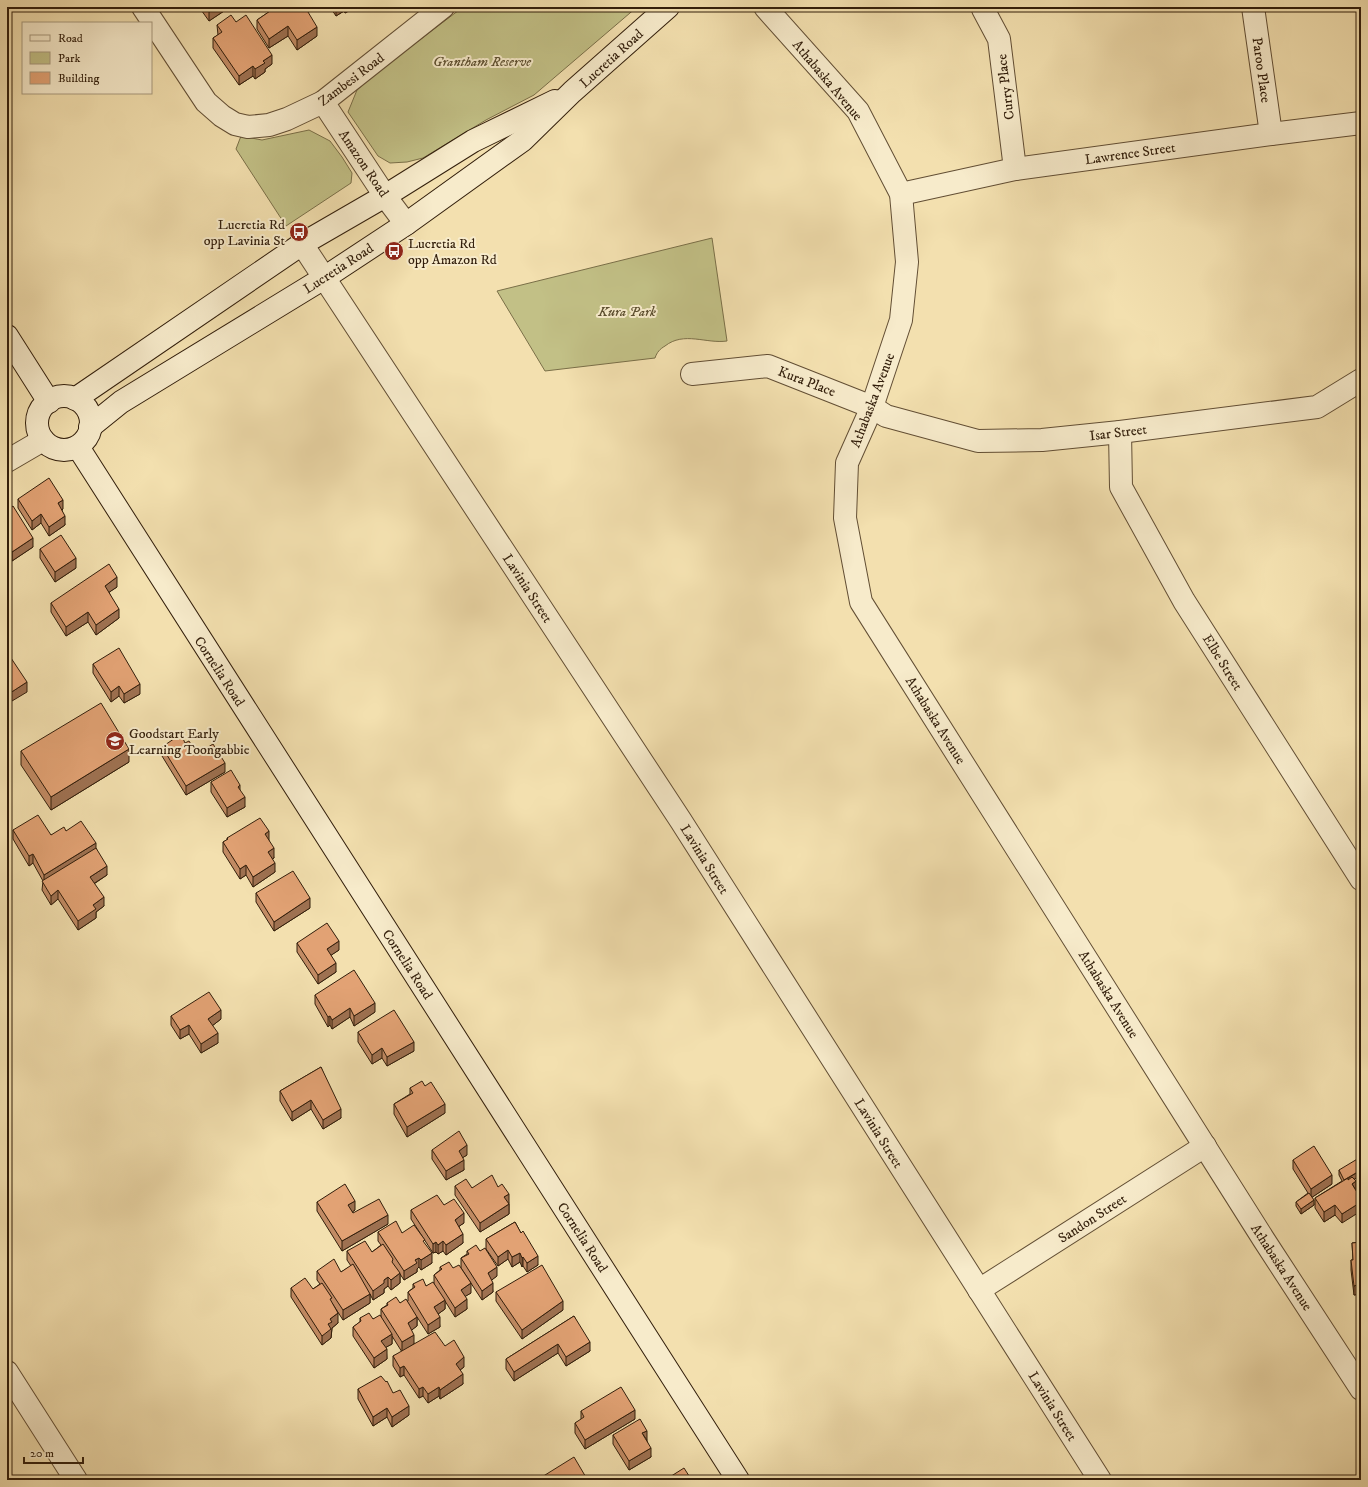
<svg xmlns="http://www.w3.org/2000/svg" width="1368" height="1487" font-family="'IM FELL DW Pica',serif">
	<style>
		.green { fill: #c2c086; stroke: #7a6f48 }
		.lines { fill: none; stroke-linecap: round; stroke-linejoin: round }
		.street-casing { stroke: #624e34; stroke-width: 24 }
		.secondary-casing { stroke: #321e0b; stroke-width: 24 }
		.street { stroke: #f7ebcb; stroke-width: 22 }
		.secondary { stroke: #f7ebcb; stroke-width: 22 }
		.wall { fill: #c28b64; stroke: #321e0b }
		.shaded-wall { fill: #9e7151; stroke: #321e0b }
		.building { fill: #e2a274; stroke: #321e0b }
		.labels { text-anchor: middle; stroke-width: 4; stroke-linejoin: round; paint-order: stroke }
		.street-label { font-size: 14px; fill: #321e0b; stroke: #f7ebcb }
		.park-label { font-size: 14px; font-style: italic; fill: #5d4f30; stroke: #f7ebcb }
		.poi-label { font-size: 14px; fill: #321e0b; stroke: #f7ebcb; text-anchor: start }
	</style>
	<rect width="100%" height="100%" fill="#f3e0af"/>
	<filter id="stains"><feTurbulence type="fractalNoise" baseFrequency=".005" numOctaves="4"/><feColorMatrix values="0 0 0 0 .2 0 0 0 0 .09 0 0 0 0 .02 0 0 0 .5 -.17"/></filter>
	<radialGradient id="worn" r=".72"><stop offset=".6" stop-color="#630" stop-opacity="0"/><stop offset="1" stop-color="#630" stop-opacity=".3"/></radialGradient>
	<g class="green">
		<polygon points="463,7 637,7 534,95 486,120 423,158 407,162 390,163 378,156 348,112 357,90 376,73"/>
		<polygon points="309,130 330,141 342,157 352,173 351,183 286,226 236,149 241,136 262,140"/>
		<path d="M712,238l15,103c-21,3 -43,-10 -62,5 -5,3 -8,6 -10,12l-110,13 -48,-80z"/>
	</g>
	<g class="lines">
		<g class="street-casing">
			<g id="street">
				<polyline points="143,7 206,102 222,116 235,124 248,127 269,125 287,119 323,102 443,7"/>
				<polyline points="765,7 858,111 901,194 907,262 901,320 872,407 847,463 845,518 861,602 1264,1240 1361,1389"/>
				<polyline points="1253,7 1271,134"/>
				<polyline points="983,9 999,39 1015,169"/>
				<polyline points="323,102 385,196 406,224"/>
				<polyline points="901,194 1015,169 1271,134 1361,123"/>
				<polyline points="302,244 681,821 1100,1480"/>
				<polyline points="692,374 768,366 872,407 886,416 978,441 1042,440 1120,432 1317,407 1361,380"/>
				<polyline points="1120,432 1121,487 1184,601 1361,879"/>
				<polyline points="7,461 43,440"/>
				<polyline points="979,1290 1205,1146"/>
				<polyline points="7,1372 76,1480"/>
			</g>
		</g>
		<g class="secondary-casing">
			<g id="secondary">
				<polyline points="7,336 49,402"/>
				<circle cx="64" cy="423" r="27"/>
				<polyline points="75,399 302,244 385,196 473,141 555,101"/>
				<polyline points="90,427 121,402 324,278 406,224 523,140 572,92 668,7"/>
				<polyline points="78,447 738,1480"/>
			</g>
		</g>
		<use href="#street" class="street"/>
		<use href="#secondary" class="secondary"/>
	</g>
	<g class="wall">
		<polygon points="199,7 230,7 209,21"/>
		<polygon points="276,7 317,36 297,50 288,36 269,48 257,29 257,20"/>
		<polygon points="330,7 356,7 345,13 344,11 336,16"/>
		<polygon points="236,22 272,64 265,69 265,72 255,79 253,76 239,85 213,48 213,38 218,35 217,25"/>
		<polygon points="18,499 63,509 62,510 65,525 49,536 41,523 32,530 18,508"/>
		<polygon points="7,510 33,547 12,561 7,554"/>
		<polygon points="40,549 76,568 55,582 40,558"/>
		<polygon points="117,587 109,592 119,618 96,635 88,622 66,636 51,612 51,603"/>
		<polygon points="93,664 140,694 124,703 119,696 111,702 93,673"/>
		<polygon points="162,747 197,754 225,772 186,795 162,756"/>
		<polygon points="21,751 129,762 51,810 21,765"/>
		<polygon points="211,782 240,790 245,807 227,817 211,792"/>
		<polygon points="13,830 51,835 66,831 96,848 107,875 94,884 104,906 96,912 96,918 78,930 58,899 51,905 42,890 43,881 33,863 29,866 13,839"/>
		<polygon points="227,838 269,840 274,858 272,859 275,872 253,887 246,875 240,879 223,852 223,842 227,840"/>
		<polygon points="256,893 310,908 274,931 256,902"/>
		<polygon points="297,943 339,950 331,955 336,972 318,984 297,952"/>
		<polygon points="315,995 375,1012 354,1026 350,1017 332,1029 330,1025 328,1027 315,1004"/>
		<polygon points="171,1016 221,1019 212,1026 218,1043 201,1053 189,1034 180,1039 171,1025"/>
		<polygon points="358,1032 414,1051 387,1066 382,1058 372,1064 358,1042"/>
		<polygon points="321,1067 341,1118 323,1129 311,1109 292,1121 280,1101 280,1091"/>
		<polygon points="425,1086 445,1113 407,1137 394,1114 394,1104 410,1094 410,1088"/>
		<polygon points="432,1150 467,1155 462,1158 464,1170 446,1180 432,1159"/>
		<polygon points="1293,1160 1332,1184 1312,1197 1314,1205 1301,1214 1296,1206 1296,1202 1308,1193 1293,1169"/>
		<polygon points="1339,1170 1354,1179 1342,1223 1335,1215 1324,1222 1315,1208 1315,1198 1342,1181 1339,1175"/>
		<polygon points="455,1186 472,1188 498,1187 509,1203 509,1214 480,1232 455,1195"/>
		<polygon points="317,1202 355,1210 352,1212 353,1213 388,1224 342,1251 317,1211"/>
		<polygon points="444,1205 464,1223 459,1226 463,1243 446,1255 443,1251 438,1254 436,1252 433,1253 411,1219 411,1210"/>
		<polygon points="515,1222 538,1265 527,1272 523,1266 522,1267 520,1262 512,1267 508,1259 498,1266 486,1249 486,1239"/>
		<polygon points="378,1232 402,1233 425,1244 432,1263 421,1270 419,1267 417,1269 417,1272 404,1280 400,1274 400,1283 391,1290 388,1286 384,1289 384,1293 373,1300 370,1294 370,1303 343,1320 332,1303 338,1323 332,1328 331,1338 322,1345 291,1297 291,1288 313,1289 320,1284 317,1280 317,1271 341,1272 351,1266 347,1260 347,1251 372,1252 381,1245 378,1241"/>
		<polygon points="1361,1242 1361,1298 1360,1294 1354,1295 1351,1270 1351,1260 1353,1260 1352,1243"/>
		<polygon points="467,1251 497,1276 491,1280 493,1292 482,1300 461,1268 461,1258 467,1254"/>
		<polygon points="440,1267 471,1293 465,1296 467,1309 455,1317 445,1301 445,1309 438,1314 440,1327 428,1334 417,1317 417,1326 411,1330 414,1344 445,1346 464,1367 460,1370 463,1384 440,1399 439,1396 428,1403 423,1396 419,1398 404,1375 400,1377 393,1366 393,1356 402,1352 392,1336 392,1344 386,1347 387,1359 374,1368 353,1336 353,1327 360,1322 360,1318 373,1319 381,1317 381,1309 387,1305 387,1303 400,1303 408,1301 408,1292 413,1288 413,1284 426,1286 434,1284 434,1275 440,1270"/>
		<polygon points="496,1292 563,1310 522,1339 496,1301"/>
		<polygon points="574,1316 590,1351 566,1366 558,1353 514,1381 506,1369 506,1359"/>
		<polygon points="358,1389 393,1393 409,1415 392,1427 387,1417 373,1426 358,1399"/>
		<polygon points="581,1411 635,1419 585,1449 575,1433 575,1423 581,1420"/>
		<polygon points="613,1435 647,1440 651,1457 629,1470 613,1444"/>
	</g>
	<g class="shaded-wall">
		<polygon points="216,7 230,7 209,21 209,12"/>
		<polygon points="336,7 344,7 344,11 336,16"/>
		<polygon points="345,7 356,7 345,13"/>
		<polygon points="288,26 288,36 269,48 269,39"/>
		<polygon points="317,27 317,36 297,50 297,40"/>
		<polygon points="272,55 272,64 265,69 265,72 255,79 255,69 263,61"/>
		<polygon points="253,66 253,76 239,85 239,76"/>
		<polygon points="63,500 63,509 58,513 58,503"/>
		<polygon points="41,514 41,523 32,530 32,521"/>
		<polygon points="65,516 65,525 49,536 49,527"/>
		<polygon points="33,538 33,547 12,561 12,552"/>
		<polygon points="76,558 76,568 55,582 55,572"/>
		<polygon points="117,577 117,587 105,595 105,586"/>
		<polygon points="119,609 119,618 96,635 96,625"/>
		<polygon points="88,612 88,622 66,636 66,627"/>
		<polygon points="27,682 27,692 7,704 7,695"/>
		<polygon points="140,684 140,694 124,703 124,694"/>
		<polygon points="119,686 119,696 111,702 111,692"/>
		<polygon points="129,749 129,762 51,810 51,797"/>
		<polygon points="225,763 225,772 186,795 186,786"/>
		<polygon points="240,785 240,794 238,787"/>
		<polygon points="245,797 245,807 227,817 227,808"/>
		<polygon points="269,831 269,840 265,843 265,834"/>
		<polygon points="96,843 96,852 44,884 44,875"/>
		<polygon points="274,848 274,858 268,861 268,852"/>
		<polygon points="33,854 33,863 29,866 29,856"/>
		<polygon points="275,863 275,872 253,887 253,877"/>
		<polygon points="246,865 246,875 240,879 240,869"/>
		<polygon points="107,866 107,875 90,886 90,877"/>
		<polygon points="58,890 58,899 51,905 51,896"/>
		<polygon points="104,897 104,906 96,912 96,918 78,930 78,921 93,905"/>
		<polygon points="310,898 310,908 274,931 274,922"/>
		<polygon points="339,941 339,950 327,958 327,949"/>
		<polygon points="336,963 336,972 318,984 318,975"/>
		<polygon points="375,1003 375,1012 354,1026 354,1016"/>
		<polygon points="350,1008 350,1017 332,1029 332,1020"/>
		<polygon points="221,1010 221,1019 208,1029 208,1019"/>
		<polygon points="330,1016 330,1025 328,1027 328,1017"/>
		<polygon points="189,1025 189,1034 180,1039 180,1030"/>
		<polygon points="218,1033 218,1043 201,1053 201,1044"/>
		<polygon points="414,1042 414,1051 387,1066 387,1057"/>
		<polygon points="382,1048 382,1058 372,1064 372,1055"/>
		<polygon points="311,1100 311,1109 292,1121 292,1112"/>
		<polygon points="445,1104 445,1113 407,1137 407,1127"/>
		<polygon points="341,1109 341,1118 323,1129 323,1120"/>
		<polygon points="467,1145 467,1155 459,1160 459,1151"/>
		<polygon points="464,1160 464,1170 446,1180 446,1171"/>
		<polygon points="1361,1170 1361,1175 1345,1185 1345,1180"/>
		<polygon points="1332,1175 1332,1184 1311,1198 1311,1189"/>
		<polygon points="1356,1181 1356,1190 1352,1184"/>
		<polygon points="509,1194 509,1203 504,1207 504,1197"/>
		<polygon points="1314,1200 1314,1205 1301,1214 1301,1209"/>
		<polygon points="355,1201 355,1210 348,1215 348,1205"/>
		<polygon points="1361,1202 1361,1211 1342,1223 1342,1214"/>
		<polygon points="509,1204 509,1214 480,1232 480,1223"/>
		<polygon points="1335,1205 1335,1215 1324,1222 1324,1212"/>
		<polygon points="464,1213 464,1223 455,1229 455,1220"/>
		<polygon points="388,1215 388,1224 342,1251 342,1241"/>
		<polygon points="463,1234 463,1243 446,1255 446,1245"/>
		<polygon points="443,1241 443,1251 438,1254 438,1245"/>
		<polygon points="436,1242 436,1252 433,1253 433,1244"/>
		<polygon points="508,1250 508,1259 498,1266 498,1257"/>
		<polygon points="432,1253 432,1263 421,1270 421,1260"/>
		<polygon points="520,1253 520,1262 512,1267 512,1257"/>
		<polygon points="538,1256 538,1265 527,1272 527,1263"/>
		<polygon points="523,1257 523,1266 522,1267 522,1258"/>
		<polygon points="419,1258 419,1267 417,1269 417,1272 404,1280 404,1271 415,1260"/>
		<polygon points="497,1267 497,1276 488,1283 488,1273"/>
		<polygon points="400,1273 400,1283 391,1290 391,1280"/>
		<polygon points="388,1277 388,1286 384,1289 384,1293 373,1300 373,1291 384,1280"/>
		<polygon points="471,1283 471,1293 461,1299 461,1290"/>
		<polygon points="493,1283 493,1292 482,1300 482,1291"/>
		<polygon points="1360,1284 1360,1294 1354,1295 1354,1286"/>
		<polygon points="370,1294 370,1303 343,1320 343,1310"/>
		<polygon points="467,1299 467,1309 455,1317 455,1308"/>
		<polygon points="445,1300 445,1309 434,1317 434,1307"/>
		<polygon points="563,1301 563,1310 522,1339 522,1330"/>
		<polygon points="338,1313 338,1323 332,1328 331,1338 322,1345 322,1336 328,1324 330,1319"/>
		<polygon points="417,1317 417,1326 408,1333 408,1323"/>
		<polygon points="440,1317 440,1327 428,1334 428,1325"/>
		<polygon points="392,1334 392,1344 381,1350 381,1341"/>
		<polygon points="414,1335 414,1344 402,1352 402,1342"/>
		<polygon points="590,1342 590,1351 566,1366 566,1357"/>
		<polygon points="558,1344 558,1353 514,1381 514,1372"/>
		<polygon points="387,1349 387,1359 374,1368 374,1358"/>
		<polygon points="464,1357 464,1367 456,1373 456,1364"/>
		<polygon points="404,1366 404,1375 400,1377 400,1368"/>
		<polygon points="463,1374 463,1384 440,1399 440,1390"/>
		<polygon points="423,1387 423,1396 419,1398 419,1389"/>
		<polygon points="439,1387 439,1396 428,1403 428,1394"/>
		<polygon points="409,1406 409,1415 392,1427 392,1417"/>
		<polygon points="387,1408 387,1417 373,1426 373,1417"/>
		<polygon points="635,1410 635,1419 585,1449 585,1440"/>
		<polygon points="647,1431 647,1440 642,1433"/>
		<polygon points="651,1448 651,1457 629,1470 629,1461"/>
	</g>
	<g class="building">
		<polygon points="205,7 216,7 209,12"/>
		<polygon points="276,7 305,7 317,27 297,40 288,26 269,39 257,20"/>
		<polygon points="231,15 236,22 246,15 272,55 263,61 265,63 255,69 253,66 239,76 213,38 222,32 217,25"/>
		<polygon points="49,478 63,500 58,503 65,516 49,527 41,514 32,521 18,499"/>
		<polygon points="13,506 33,538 12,552 7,545 7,510"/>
		<polygon points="61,535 76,558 55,572 40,549"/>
		<polygon points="109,564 117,577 105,586 119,609 96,625 88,612 66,627 51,603"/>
		<polygon points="119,648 140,684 124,694 119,686 111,692 93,664"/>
		<polygon points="7,652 27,682 7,695"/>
		<polygon points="101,703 129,749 51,797 21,751"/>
		<polygon points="181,734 185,743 189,741 197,754 213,744 225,763 186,786 162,747"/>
		<polygon points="231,770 240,785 238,787 245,797 227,808 211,782"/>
		<polygon points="38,815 51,835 64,827 66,831 81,821 96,843 44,875 33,854 29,856 13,830"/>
		<polygon points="260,818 269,831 265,834 274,848 268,852 275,863 253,877 246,865 240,869 223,842 228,839 227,838"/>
		<polygon points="96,848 107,866 90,877 104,897 93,905 96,909 78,921 58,890 51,896 42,881"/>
		<polygon points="293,871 310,898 274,922 256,893"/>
		<polygon points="327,923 339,941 327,949 336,963 318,975 297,943"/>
		<polygon points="354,970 375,1003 354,1016 350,1008 332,1020 330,1016 328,1017 315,995"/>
		<polygon points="209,992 221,1010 208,1019 218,1033 201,1044 189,1025 180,1030 171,1016"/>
		<polygon points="394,1010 414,1042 387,1057 382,1048 372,1055 358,1032"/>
		<polygon points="321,1067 341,1109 323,1120 311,1100 292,1112 280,1091"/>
		<polygon points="422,1081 425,1086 431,1082 445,1104 407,1127 394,1104 413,1093 410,1088"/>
		<polygon points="459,1131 467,1145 459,1151 464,1160 446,1171 432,1150"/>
		<polygon points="1314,1146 1332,1175 1311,1189 1293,1160"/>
		<polygon points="1359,1158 1361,1162 1361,1170 1344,1180 1339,1170"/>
		<polygon points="492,1175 498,1187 502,1184 509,1194 504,1197 509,1204 480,1223 455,1186 466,1179 472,1188"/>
		<polygon points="1352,1177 1356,1181 1352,1184 1361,1199 1361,1202 1342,1214 1335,1205 1324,1212 1315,1198 1348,1178 1348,1180"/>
		<polygon points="345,1184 355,1201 348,1205 353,1213 379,1199 388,1215 342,1241 317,1202"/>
		<polygon points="1309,1193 1314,1200 1301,1209 1296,1202"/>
		<polygon points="437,1195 444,1205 454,1199 464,1213 455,1220 463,1234 446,1245 443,1241 438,1245 436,1242 433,1244 411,1210"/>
		<polygon points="396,1221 402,1233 414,1225 425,1240 423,1241 432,1253 421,1260 419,1258 415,1260 417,1263 404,1271 378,1232"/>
		<polygon points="515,1222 521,1233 523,1231 538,1256 527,1263 523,1257 522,1258 520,1253 512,1257 508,1250 498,1257 486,1239"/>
		<polygon points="365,1241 372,1252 383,1244 393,1259 392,1262 400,1273 391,1280 388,1277 384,1280 384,1283 373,1291 347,1251"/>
		<polygon points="1361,1242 1361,1289 1360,1284 1354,1286 1351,1260 1353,1260 1352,1243"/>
		<polygon points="476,1245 480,1251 485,1248 497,1267 488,1273 493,1283 482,1291 461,1258 469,1254 467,1251"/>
		<polygon points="334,1259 341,1272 353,1264 370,1294 343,1310 317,1271"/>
		<polygon points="449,1262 453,1268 459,1265 471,1283 461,1290 467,1299 455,1308 434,1275 442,1269 440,1267"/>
		<polygon points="542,1265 563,1301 522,1330 496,1292"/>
		<polygon points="305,1278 313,1289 322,1283 332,1298 330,1299 338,1313 330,1319 332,1322 328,1324 331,1329 322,1336 291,1288"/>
		<polygon points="423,1279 426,1286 433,1282 445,1300 434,1307 440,1317 428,1325 408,1292 415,1287 413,1284"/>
		<polygon points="396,1297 400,1303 406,1299 417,1317 408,1323 414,1335 402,1342 381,1309 388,1305 387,1303"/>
		<polygon points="369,1313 373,1319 380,1315 392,1334 381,1341 387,1349 374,1358 353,1327 361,1321 360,1318"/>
		<polygon points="574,1316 590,1342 566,1357 558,1344 514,1372 506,1359"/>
		<polygon points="435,1332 445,1346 454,1340 464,1357 456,1364 463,1374 440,1390 439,1387 428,1394 423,1387 419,1389 404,1366 400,1368 393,1356"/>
		<polygon points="381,1376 386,1382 387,1381 393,1393 400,1390 409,1406 392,1417 387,1408 373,1417 358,1389"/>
		<polygon points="621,1387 635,1410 585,1440 575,1423 584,1417 581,1411"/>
		<polygon points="640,1419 647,1431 642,1433 651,1448 629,1461 613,1435"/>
		<polygon points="574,1457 587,1479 584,1480 537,1480"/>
		<polygon points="684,1468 691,1479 693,1477 694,1480 665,1480"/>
	</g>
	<defs>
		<g id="bus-disc" transform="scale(1)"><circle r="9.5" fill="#8f2418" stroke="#f7ebcb"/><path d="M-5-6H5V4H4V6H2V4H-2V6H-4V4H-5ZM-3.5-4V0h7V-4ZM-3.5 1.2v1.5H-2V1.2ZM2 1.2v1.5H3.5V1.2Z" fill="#fff"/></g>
		<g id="school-disc" transform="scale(1)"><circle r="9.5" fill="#8f2418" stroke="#f7ebcb"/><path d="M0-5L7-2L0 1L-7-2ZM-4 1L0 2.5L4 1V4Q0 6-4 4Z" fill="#fff"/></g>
	</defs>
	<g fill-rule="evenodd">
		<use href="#bus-disc" x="299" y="232"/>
		<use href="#bus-disc" x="394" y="251"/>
		<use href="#school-disc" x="115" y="741"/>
	</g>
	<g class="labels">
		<g class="street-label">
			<text transform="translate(611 58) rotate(-42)" y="5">Lucretia Road</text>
			<text transform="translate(1262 70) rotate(82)" y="5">Paroo Place</text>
			<text transform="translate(351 79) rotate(-37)" y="5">Zambesi Road</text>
			<text transform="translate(828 80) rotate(50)" y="5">Athabaska Avenue</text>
			<text transform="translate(1005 87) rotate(-97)" y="5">Curry Place</text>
			<text transform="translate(1130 153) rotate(-8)" y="5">Lawrence Street</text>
			<text transform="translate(364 163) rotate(56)" y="5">Amazon Road</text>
			<text transform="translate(338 268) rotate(-33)" y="5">Lucretia Road</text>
			<text transform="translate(807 381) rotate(21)" y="5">Kura Place</text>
			<text transform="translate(872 400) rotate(-69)" y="5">Athabaska Avenue</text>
			<text transform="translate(1118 432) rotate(-7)" y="5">Isar Street</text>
			<text transform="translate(528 588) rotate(57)" y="5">Lavinia Street</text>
			<text transform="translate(1223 662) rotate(58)" y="5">Elbe Street</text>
			<text transform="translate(220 671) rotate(57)" y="5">Cornelia Road</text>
			<text transform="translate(936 720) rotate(58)" y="5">Athabaska Avenue</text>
			<text transform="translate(705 859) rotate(58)" y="5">Lavinia Street</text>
			<text transform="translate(408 964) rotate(57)" y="5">Cornelia Road</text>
			<text transform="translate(1109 994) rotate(58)" y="5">Athabaska Avenue</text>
			<text transform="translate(879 1133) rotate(58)" y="5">Lavinia Street</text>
			<text transform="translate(1092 1218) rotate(-33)" y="5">Sandon Street</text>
			<text transform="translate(583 1237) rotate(57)" y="5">Cornelia Road</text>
			<text transform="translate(1282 1267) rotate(57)" y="5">Athabaska Avenue</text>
			<text transform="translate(1053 1406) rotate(58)" y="5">Lavinia Street</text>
		</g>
		<g class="park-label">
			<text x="482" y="66">Grantham Reserve</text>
			<text x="627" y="316">Kura Park</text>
		</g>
		<g class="poi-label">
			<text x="285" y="229" text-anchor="end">Lucretia Rd<tspan x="285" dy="16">opp Lavinia St</tspan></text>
			<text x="408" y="248">Lucretia Rd<tspan x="408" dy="16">opp Amazon Rd</tspan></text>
			<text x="129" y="738">Goodstart Early<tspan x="129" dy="16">Learning Toongabbie</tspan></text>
		</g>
	</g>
	<rect width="1368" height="1487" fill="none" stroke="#f3e0af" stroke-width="24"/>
	<rect x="8" y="8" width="1352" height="1471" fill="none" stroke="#321e0b" stroke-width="2"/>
	<rect x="12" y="12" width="1344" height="1463" fill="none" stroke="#321e0b"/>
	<rect x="22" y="22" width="130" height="72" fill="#f7ebcb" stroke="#a8997e"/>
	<rect x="30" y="35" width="20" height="6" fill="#f7ebcb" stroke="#a8997e"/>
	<text x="58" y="42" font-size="12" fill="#321e0b">Road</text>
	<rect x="30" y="52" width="20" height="12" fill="#c2c086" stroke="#a8997e"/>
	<text x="58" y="62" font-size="12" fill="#321e0b">Park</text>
	<rect x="30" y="72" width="20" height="12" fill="#e2a274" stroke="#a8997e"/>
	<text x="58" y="82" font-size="12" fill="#321e0b">Building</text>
	<path d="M24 1457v6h59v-6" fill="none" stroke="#321e0b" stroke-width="2"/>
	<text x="30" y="1457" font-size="12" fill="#321e0b" stroke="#f7ebcb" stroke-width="3" paint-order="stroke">20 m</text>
	<rect width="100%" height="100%" filter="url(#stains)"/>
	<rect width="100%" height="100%" fill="url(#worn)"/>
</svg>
